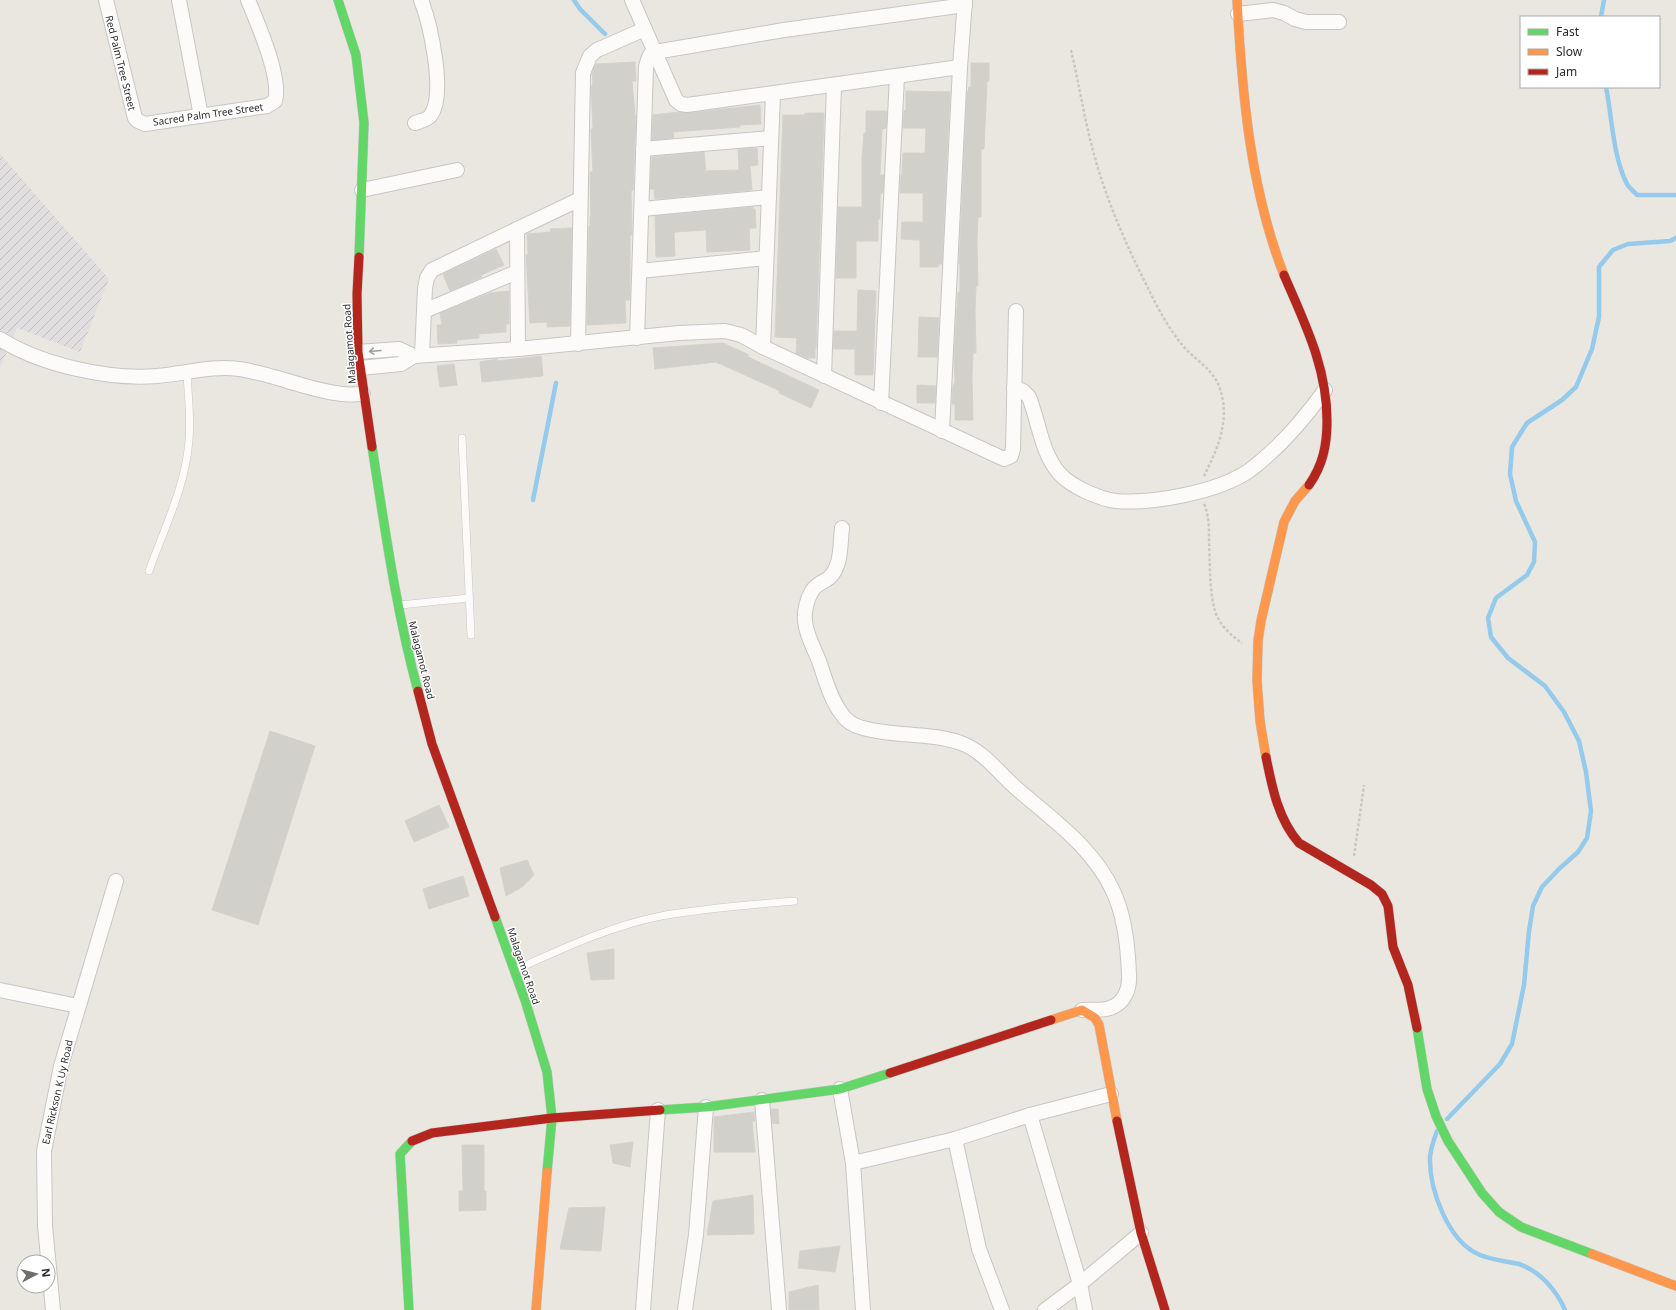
<svg xmlns="http://www.w3.org/2000/svg" width="1676" height="1310" font-family="'Noto Sans',sans-serif">
	<style>
		.industrial { fill: url(#industrial-furrows) }
		.lines { fill: none; stroke-linecap: round; stroke-linejoin: round }
		.stream { stroke: #94caeb; stroke-width: 4.5 }
		.building { fill: #d2d0cb; stroke: #d4d2cc }
		.lane-casing { stroke: #c7c6c5; stroke-width: 8 }
		.street-casing { stroke: #c7c6c5; stroke-width: 16 }
		.fast-casing { stroke: #c7c6c5; stroke-width: 10 }
		.slow-casing { stroke: #c7c6c5; stroke-width: 10 }
		.jam-casing { stroke: #c7c6c5; stroke-width: 10 }
		.path { stroke: #c8c8c7; stroke-width: 2.5; stroke-dasharray: 3 2; stroke-linecap: butt }
		.lane { stroke: #fcfbfa; stroke-width: 7 }
		.street { stroke: #fcfbfa; stroke-width: 14 }
		.fast { stroke: #63d668; stroke-width: 9 }
		.slow { stroke: #ff974d; stroke-width: 9 }
		.jam { stroke: #b3261e; stroke-width: 9 }
		.oneway { stroke: #9e9d9d }
		.labels { text-anchor: middle; stroke-width: 3; stroke-linejoin: round; paint-order: stroke }
		.street-label { font-size: 10px; fill: #2b2b2b; stroke: #fff }
	</style>
	<defs>
		<pattern id="industrial-furrows" width="10" height="10" patternUnits="userSpaceOnUse"><rect width="10" height="10" fill="#e1dedf"/><path d="M-1 1l2-2M0 10L10 0M9 11l2-2" fill="none" stroke="#c1bfc0"/></pattern>
	</defs>
	<rect width="100%" height="100%" fill="#eae7e0"/>
	<polygon class="industrial" points="0,154 109,279 80,352 17,328 0,368"/>
	<g class="lines">
		<g class="stream">
			<polyline points="574,0 580,9 605,34"/>
			<polyline points="1601,17 1604,0"/>
			<path d="M1606,87c6,30 7,70 21,97 2,4 7,7 10,11h39"/>
			<polyline points="533,500 556,383"/>
			<polyline points="1447,1119 1500,1064 1512,1044 1524,985 1529,931 1533,906 1542,887 1559,869 1578,852 1587,838 1591,811 1586,772 1579,741 1564,712 1545,686 1508,658 1491,637 1488,618 1496,598 1527,575 1534,562 1535,542 1516,501 1510,474 1512,447 1527,423 1562,400 1576,387 1592,349 1599,317 1599,267 1613,250 1628,244 1670,241 1676,238"/>
			<path d="M1437,1131c-3,8 -6,16 -7,26 -1,32 18,85 50,98 12,5 26,6 39,9 21,7 38,27 46,46"/>
		</g>
	</g>
	<g class="building">
		<polygon points="635,62 636,81 632,81 635,116 636,116 633,190 631,191 632,232 632,235 630,235 630,300 625,300 626,323 587,325 589,226 590,226 590,217 591,216 590,172 593,172 591,129 593,129 591,86 593,84 592,72 596,64"/>
		<polygon points="971,63 989,63 989,81 987,81 984,149 981,149 981,217 978,217 977,241 978,286 976,286 975,310 976,353 973,353 972,377 973,420 955,420 955,404 952,404 953,386 955,382 954,357 958,292 960,292 960,264 959,264 967,92 968,92 969,87 971,87"/>
		<polygon points="906,91 950,92 942,264 938,264 938,267 920,267 920,240 901,239 902,222 923,222 923,193 900,193 901,175 902,175 903,153 925,153 926,128 903,128 904,111 906,110"/>
		<polygon points="760,105 761,124 740,125 740,127 673,132 674,138 652,140 653,115 680,112 688,113"/>
		<polygon points="866,111 887,111 886,128 882,129 880,175 884,175 883,193 881,193 880,198 880,219 878,219 878,241 856,241 856,278 836,278 838,207 862,207 862,158 864,133 866,133"/>
		<polygon points="805,113 824,113 816,349 815,349 815,358 807,358 796,353 797,338 775,337 783,115 805,115"/>
		<polygon points="757,148 758,165 750,166 752,190 655,199 654,189 650,189 652,157 704,152 706,171 739,170 738,149"/>
		<polygon points="753,207 753,209 755,209 756,228 749,228 750,250 707,252 706,230 675,232 674,233 675,256 656,257 655,216"/>
		<polygon points="572,228 570,326 547,327 547,322 530,323 526,255 528,255 527,234 551,232 550,229"/>
		<polygon points="496,249 504,265 481,275 482,277 450,291 443,274"/>
		<polygon points="858,290 876,291 873,375 855,375 855,349 833,349 834,331 857,331"/>
		<polygon points="509,291 509,324 506,324 506,332 479,334 479,338 457,340 457,343 438,344 437,325 442,325 440,313 490,293"/>
		<polygon points="919,317 939,318 937,357 918,357"/>
		<polygon points="723,343 749,355 746,356 819,390 811,408 779,393 780,391 716,362 655,369 653,348"/>
		<polygon points="541,356 543,376 482,382 480,362 497,359 497,361"/>
		<polygon points="454,364 457,385 440,387 437,366"/>
		<polygon points="917,385 936,386 935,403 917,403"/>
		<polygon points="270,731 315,746 258,925 212,910"/>
		<polygon points="439,805 449,827 414,842 405,821"/>
		<polygon points="527,860 534,875 522,887 506,896 500,868"/>
		<polygon points="463,876 469,896 429,909 423,889"/>
		<polygon points="614,949 614,979 591,980 587,953"/>
		<polygon points="771,1109 778,1109 779,1124 772,1123"/>
		<polygon points="754,1112 755,1121 752,1121 755,1152 714,1152 714,1117"/>
		<polygon points="633,1142 630,1167 613,1163 610,1145"/>
		<polygon points="462,1145 484,1145 484,1191 486,1191 486,1210 459,1211 459,1191 463,1191"/>
		<polygon points="753,1195 754,1234 707,1235 713,1201"/>
		<polygon points="605,1207 601,1251 560,1249 569,1208"/>
		<polygon points="840,1246 835,1272 798,1268 800,1251"/>
		<polygon points="818,1285 819,1310 789,1310 789,1292"/>
	</g>
	<g class="lines">
		<g class="lane-casing">
			<g id="lane">
				<polyline points="462,438 471,635"/>
				<path d="M149,571c15,-42 37,-86 40,-131 2,-22 -1,-45 -2,-68"/>
				<polyline points="400,605 469,598"/>
				<path d="M515,970c47,-21 95,-44 146,-54 44,-8 89,-11 133,-15"/>
			</g>
		</g>
		<g class="street-casing">
			<g id="street">
				<path d="M106,0l29,118 3,3 7,3 122,-18 8,-5c7,-23 -18,-79 -27,-101"/>
				<polyline points="179,0 201,116"/>
				<polyline points="632,0 676,100 681,104 687,105 960,67"/>
				<polyline points="1238,14 1273,10 1284,13 1295,19 1306,22 1339,22"/>
				<path d="M415,123c5,-2 13,-3 16,-8 15,-22 -1,-92 -10,-115"/>
				<polyline points="643,149 771,138"/>
				<polyline points="362,190 457,170"/>
				<polyline points="642,209 769,197"/>
				<polyline points="517,229 518,349"/>
				<polyline points="640,271 766,258"/>
				<polyline points="424,311 517,272"/>
				<polyline points="637,338 646,67 648,60 650,55 655,52 784,30 965,5"/>
				<path d="M0,339c41,26 109,41 157,37 27,-2 55,-11 82,-7 35,5 68,21 103,25 7,1 14,0 21,0"/>
				<polyline points="578,344 583,73 590,56 597,50 645,29"/>
				<polyline points="763,347 773,94"/>
				<polyline points="358,352 399,349 414,356"/>
				<polyline points="422,355 425,288 427,278 432,270 580,199"/>
				<polyline points="360,368 401,364 414,356 518,349 679,333 725,331 741,335 763,347 1004,459 1011,456 1013,449 1016,311"/>
				<polyline points="824,376 834,85"/>
				<path d="M1014,388l9,3 6,6c10,25 12,55 30,76 11,13 40,26 57,28 37,3 103,-9 134,-31 28,-21 55,-52 75,-80"/>
				<polyline points="881,403 897,76"/>
				<polyline points="942,431 960,67 965,0"/>
				<path d="M842,528c-2,16 0,38 -13,50 -6,4 -13,6 -17,13 -5,8 -8,20 -7,30 1,14 9,27 14,40 6,17 11,37 22,52 5,8 13,13 22,15 32,9 66,4 98,15 22,8 37,29 54,44 35,31 78,60 98,104 12,25 15,56 16,83 1,14 -4,29 -19,34 -8,3 -20,1 -28,2"/>
				<polyline points="0,990 78,1006"/>
				<polyline points="840,1089 853,1163 863,1310"/>
				<polyline points="762,1100 779,1310"/>
				<polyline points="1030,1115 1080,1284 1085,1310"/>
				<polyline points="955,1139 979,1249 1002,1310"/>
				<polyline points="853,1163 955,1139 1030,1115 1111,1094"/>
				<polyline points="53,1310 45,1226 44,1151 61,1066 116,881"/>
				<polyline points="643,1310 658,1110"/>
				<polyline points="685,1310 696,1235 706,1107"/>
				<polyline points="1045,1310 1080,1284 1141,1233"/>
			</g>
		</g>
		<g class="fast-casing">
			<g id="fast">
				<polyline points="338,0 356,55 364,123 359,257"/>
				<path d="M372,447c13,81 24,164 46,244"/>
				<polyline points="495,917 525,1000 547,1072 552,1118 547,1172"/>
				<polyline points="1417,1028 1427,1089 1436,1116 1448,1141 1482,1193 1499,1212 1521,1227 1592,1254"/>
				<polyline points="660,1110 706,1107 840,1089 890,1073"/>
				<polyline points="409,1310 400,1154 412,1141"/>
			</g>
		</g>
		<g class="slow-casing">
			<g id="slow">
				<path d="M1237,0c5,93 13,188 47,275"/>
				<polyline points="1266,757 1260,721 1257,681 1258,641 1261,621 1284,522 1295,501 1309,485"/>
				<polyline points="1051,1020 1082,1010 1095,1018 1099,1025 1117,1121"/>
				<polyline points="1592,1254 1676,1286"/>
				<polyline points="536,1310 547,1172"/>
			</g>
		</g>
		<g class="jam-casing">
			<g id="jam">
				<polyline points="359,257 357,294 358,352 372,447"/>
				<path d="M1284,275c21,49 43,92 43,146 0,24 -4,44 -18,64"/>
				<polyline points="418,691 432,744 495,917"/>
				<path d="M1266,757c6,30 12,62 33,86l72,42 11,9 6,12 5,41 15,38 9,43"/>
				<polyline points="890,1073 1051,1020"/>
				<polyline points="1117,1121 1141,1233 1165,1310"/>
				<polyline points="412,1141 432,1133 552,1118 660,1110"/>
			</g>
		</g>
		<g class="path">
			<path d="M1071,50c7,30 12,60 19,89 13,54 35,104 60,153 9,19 20,38 33,54 18,20 35,24 40,55 4,27 -7,51 -19,75"/>
			<path d="M1204,504c5,11 5,24 5,36 1,21 0,50 6,71 4,13 15,24 27,32"/>
			<polyline points="1354,856 1364,785"/>
		</g>
		<use href="#lane" class="lane"/>
		<use href="#street" class="street"/>
		<use href="#fast" class="fast"/>
		<use href="#slow" class="slow"/>
		<use href="#jam" class="jam"/>
	</g>
	<defs><path id="oneway-shaft" d="M-6 0H5M1.5-3L5.5 0L1.5 3" fill="none" stroke-width="1.6" stroke-linecap="round" stroke-linejoin="round"/></defs>
	<use class="oneway" href="#oneway-shaft" transform="translate(375 351) rotate(175)"/>
	<g class="labels">
		<g class="street-label">
			<text transform="translate(121 63) rotate(76)" y="4">Red Palm Tree Street</text>
			<text transform="translate(208 114) rotate(-8)" y="4">Sacred Palm Tree Street</text>
			<text transform="translate(349 344) rotate(-94)" y="4">Malagamot Road</text>
			<text transform="translate(422 660) rotate(76)" y="4">Malagamot Road</text>
			<text transform="translate(524 966) rotate(71)" y="4">Malagamot Road</text>
			<text transform="translate(57 1092) rotate(-77)" y="4">Earl Rickson K Uy Road</text>
		</g>
	</g>
	<rect x="1520" y="16" width="140" height="72" fill="#ffffff" stroke="#aaaaaa"/>
	<rect x="1528" y="29" width="20" height="6" fill="#63d668" stroke="#aaaaaa"/>
	<text x="1556" y="36" font-size="12" fill="#2b2b2b">Fast</text>
	<rect x="1528" y="49" width="20" height="6" fill="#ff974d" stroke="#aaaaaa"/>
	<text x="1556" y="56" font-size="12" fill="#2b2b2b">Slow</text>
	<rect x="1528" y="69" width="20" height="6" fill="#b3261e" stroke="#aaaaaa"/>
	<text x="1556" y="76" font-size="12" fill="#2b2b2b">Jam</text>
	<g transform="translate(36 1274) rotate(83)"><circle r="19" fill="#ffffff" stroke="#aaaaaa"/>
	<path d="M0-3L7 15L0 10L-7 15Z" fill="#6e6d6a"/>
	<text y="-6" font-size="11" font-weight="bold" text-anchor="middle" fill="#2b2b2b">N</text>
	</g>
</svg>
